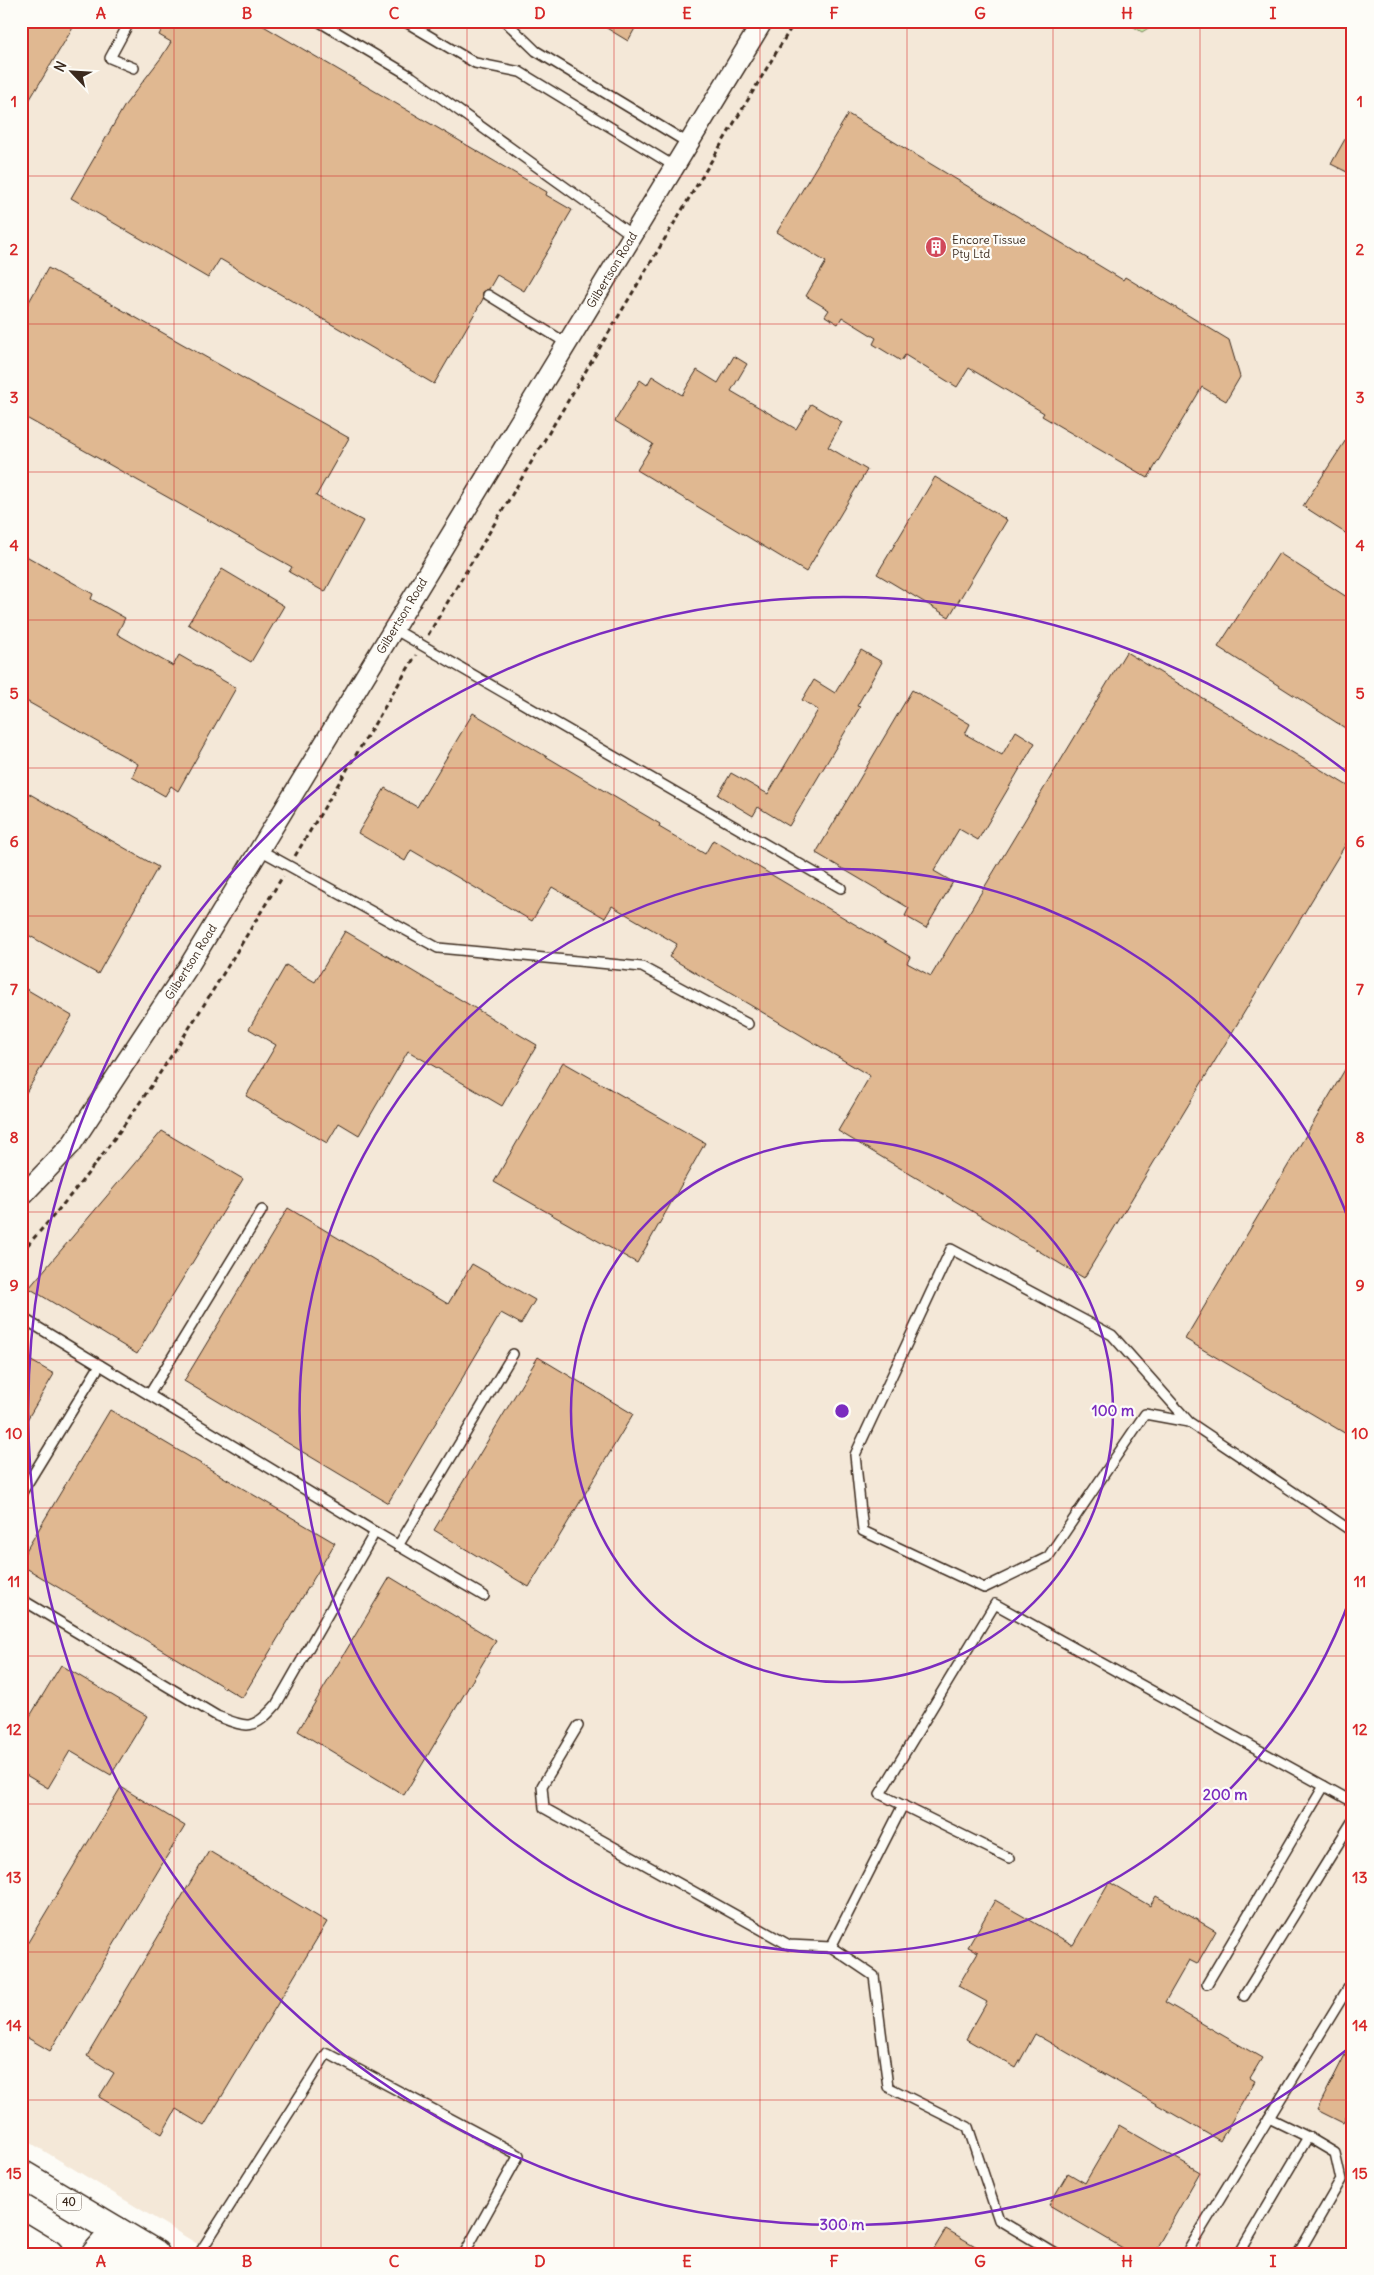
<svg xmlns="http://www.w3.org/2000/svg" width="1374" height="2275" font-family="Delius,sans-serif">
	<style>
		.built { fill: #f4e8d8 }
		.green { fill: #c3e8a3; stroke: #7f8960 }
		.building { fill: #e0b891; stroke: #3b2a1e }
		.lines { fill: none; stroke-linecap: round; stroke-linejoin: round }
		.service-casing { stroke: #3b2a1e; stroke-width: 12 }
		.minor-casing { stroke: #3b2a1e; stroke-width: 22 }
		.primary-casing { stroke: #3b2a1e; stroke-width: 31 }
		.path { stroke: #3b2a1e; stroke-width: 3; stroke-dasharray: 5 4; stroke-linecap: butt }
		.service { stroke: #fdfcf7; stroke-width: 9 }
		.minor { stroke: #fdfcf7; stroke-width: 19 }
		.primary { stroke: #fdfcf7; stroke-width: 28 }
		.grid { fill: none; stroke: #d62828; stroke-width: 1; stroke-opacity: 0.55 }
		.ring { fill: none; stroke: #7b2cbf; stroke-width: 2.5 }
		.labels { text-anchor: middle; stroke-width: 4.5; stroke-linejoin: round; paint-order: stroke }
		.shield { fill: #fdfcf7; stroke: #75695f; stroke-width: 1 }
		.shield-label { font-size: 11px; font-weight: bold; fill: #3b2a1e }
		.poi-label { font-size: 12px; fill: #3b2a1e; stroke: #fdfcf7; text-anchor: start }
		.street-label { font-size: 12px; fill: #3b2a1e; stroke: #fdfcf7 }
		.centre { fill: #7b2cbf; stroke: #fdfcf7; stroke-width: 2.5 }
		.ring-label { font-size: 15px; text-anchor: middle; font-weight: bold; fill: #7b2cbf; stroke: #fdfcf7; stroke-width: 4.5; stroke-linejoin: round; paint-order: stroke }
		.neatline { fill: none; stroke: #d62828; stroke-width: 2 }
		.grid-label { font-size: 16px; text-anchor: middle; font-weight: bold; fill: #d62828 }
	</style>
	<rect width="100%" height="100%" fill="#fdfcf7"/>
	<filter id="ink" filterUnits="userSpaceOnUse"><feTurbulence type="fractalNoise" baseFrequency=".02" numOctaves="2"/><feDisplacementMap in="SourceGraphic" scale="10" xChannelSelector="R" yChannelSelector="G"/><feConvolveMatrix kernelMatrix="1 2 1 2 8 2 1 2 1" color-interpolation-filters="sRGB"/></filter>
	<g filter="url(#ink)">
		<polygon class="built" points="21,21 1353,21 1353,2254 214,2254 21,2137"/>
		<polygon class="green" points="1124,21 1160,21 1142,32"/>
		<g class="building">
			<polygon points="21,21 77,21 21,114"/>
			<polygon points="166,21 255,21 547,192 546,195 572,210 524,291 497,275 489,289 483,291 483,299 434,384 220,259 208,278 71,198 125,105 161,58 171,42 159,35"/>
			<polygon points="595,21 639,21 628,41"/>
			<polygon points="848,114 1123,280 1125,277 1229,340 1240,377 1226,401 1202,387 1148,478 1042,416 1044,413 969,368 957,387 905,355 901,361 873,344 876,338 842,317 838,324 825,316 829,310 806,296 826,262 777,232"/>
			<polygon points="1353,125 1353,175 1331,164"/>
			<polygon points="48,268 349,438 316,496 363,521 325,592 289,572 292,567 21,415 21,316"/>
			<polygon points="734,356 747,364 731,391 796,429 811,404 842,422 828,447 867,470 806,572 637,470 653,444 615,421 640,380 647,385 652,376 682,395 697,370 718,383"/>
			<polygon points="1353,429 1353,538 1303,506"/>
			<polygon points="935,477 1007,520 949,617 877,574"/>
			<polygon points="21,553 93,594 91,599 125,618 117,634 173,666 179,655 236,688 178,791 171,786 165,796 132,777 138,764 21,698"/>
			<polygon points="1279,553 1353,601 1353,733 1218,647"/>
			<polygon points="222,569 284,606 251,662 188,624"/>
			<polygon points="861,650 882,662 857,706 860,707 789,826 758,807 753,816 718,795 731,773 768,794 818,710 802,700 814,680 835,693"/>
			<polygon points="1126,652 1353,789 1353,832 1084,1278 838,1131 870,1076 669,957 677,944 612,906 605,918 552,887 532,921 411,850 405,861 358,833 385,788 417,807 473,713 660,824 659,827 705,854 713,840 910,957 907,963 931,976"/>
			<polygon points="912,690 970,724 965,734 1002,755 1016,731 1035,743 978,840 959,829 934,871 953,882 926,928 905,916 909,908 816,853"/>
			<polygon points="21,789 158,867 98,974 21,931"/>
			<polygon points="345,931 537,1045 502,1106 408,1051 359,1135 339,1123 327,1143 246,1096 276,1045 249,1029 286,965 315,982"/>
			<polygon points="21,986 72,1016 21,1101"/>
			<polygon points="1353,1056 1353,1438 1185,1339"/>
			<polygon points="563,1062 705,1143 637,1263 494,1182"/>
			<polygon points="162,1131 243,1179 137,1354 29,1288"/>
			<polygon points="288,1208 448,1304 472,1264 535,1300 521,1324 501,1313 388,1503 184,1381"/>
			<polygon points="21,1355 54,1374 21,1430"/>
			<polygon points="538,1357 633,1414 529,1587 434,1530"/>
			<polygon points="110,1410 335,1543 242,1698 21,1565 21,1559"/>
			<polygon points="390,1577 496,1641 404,1795 298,1731"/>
			<polygon points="61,1665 147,1716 111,1775 70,1751 48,1788 21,1772 21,1731"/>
			<polygon points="121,1787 185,1826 50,2051 21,2034 21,1954"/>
			<polygon points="209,1851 327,1922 204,2126 176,2109 162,2134 99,2097 114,2073 87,2056"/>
			<polygon points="1109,1882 1150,1906 1156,1896 1216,1931 1197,1964 1189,1960 1165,2002 1262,2058 1250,2078 1255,2081 1220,2141 1035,2034 1016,2068 966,2039 987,2002 958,1986 978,1952 968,1947 995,1900 1073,1945"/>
			<polygon points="1353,2039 1353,2104 1343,2123 1317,2110"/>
			<polygon points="1119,2125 1200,2172 1153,2254 1133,2254 1049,2205 1068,2173 1085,2183"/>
			<polygon points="946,2229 989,2254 931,2254"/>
		</g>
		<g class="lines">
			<g class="service-casing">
				<g id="service">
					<polyline points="130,21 110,58 134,68"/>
					<polyline points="318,21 412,77 632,235"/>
					<polyline points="404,21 475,63 520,72 674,166"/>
					<polyline points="505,21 536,51 688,143"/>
					<polyline points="488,295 568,344"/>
					<polyline points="394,629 841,888"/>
					<polyline points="260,850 438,948 642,967 748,1024"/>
					<path d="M21,1317l354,215 -99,173c-23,26 -28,23 -59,11l-196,-117"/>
					<polyline points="149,1395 262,1210"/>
					<polyline points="1189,1422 1145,1414 1048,1557 984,1588 863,1531 855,1455 951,1249 1112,1335 1189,1422 1353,1532"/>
					<polyline points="21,1494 100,1365"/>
					<polyline points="375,1532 484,1596"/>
					<polyline points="398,1546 513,1354"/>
					<polyline points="578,1726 542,1786 544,1808 789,1945 831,1947"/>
					<polyline points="903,1805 831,1947 874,1976 888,2087 968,2127 999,2220 1056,2254"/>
					<polyline points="1009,1858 880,1794 995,1604 1353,1802"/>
					<polyline points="1207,1984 1324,1786"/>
					<polyline points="1244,1996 1353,1820"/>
					<polyline points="199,2254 327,2053 519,2155 464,2254"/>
					<polyline points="1186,2254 1353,1980"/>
					<polyline points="1239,2254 1308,2137 1269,2118"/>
					<polyline points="1298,2254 1341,2180 1335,2153 1308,2137"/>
				</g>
			</g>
			<g class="minor-casing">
				<polyline id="minor" points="21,1197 71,1145 187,969 763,21"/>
			</g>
			<g class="primary-casing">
				<g id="primary">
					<polyline points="21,2174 155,2254"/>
					<polyline points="21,2237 49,2254"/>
					<polyline points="96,2254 116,2231"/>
				</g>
			</g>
			<g class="path">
				<polyline points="428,635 795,21"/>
				<polyline points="295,856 416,655"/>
				<path d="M21,1252c105,-112 182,-246 262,-376"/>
			</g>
			<use href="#service" class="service"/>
			<use href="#minor" class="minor"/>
			<use href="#primary" class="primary"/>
		</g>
	</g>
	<path class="grid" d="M174,21v2233M321,21v2233M467,21v2233M614,21v2233M760,21v2233M907,21v2233M1053,21v2233M1200,21v2233M21,176h1332M21,324h1332M21,472h1332M21,620h1332M21,768h1332M21,916h1332M21,1064h1332M21,1212h1332M21,1360h1332M21,1508h1332M21,1656h1332M21,1804h1332M21,1952h1332M21,2100h1332"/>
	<g class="ring">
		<circle cx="842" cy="1411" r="271"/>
		<path d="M1351 1596A542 542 0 1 1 1351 1226"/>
		<path d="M1349 2048A814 814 0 1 1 1349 774"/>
	</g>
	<defs>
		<g id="building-disc" transform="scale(1.125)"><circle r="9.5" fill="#d1495b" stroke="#fdfcf7"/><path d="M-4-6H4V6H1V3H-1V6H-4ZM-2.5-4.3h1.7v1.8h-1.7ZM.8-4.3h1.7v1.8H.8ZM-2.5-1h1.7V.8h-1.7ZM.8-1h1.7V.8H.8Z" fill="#fff"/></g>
	</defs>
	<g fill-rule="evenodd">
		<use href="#building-disc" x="936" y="247"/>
	</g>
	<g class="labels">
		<rect class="shield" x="56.5" y="2193.5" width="25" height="17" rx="4"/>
		<g class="shield-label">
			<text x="69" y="2206">40</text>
		</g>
		<g class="poi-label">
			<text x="952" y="244">Encore Tissue<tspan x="952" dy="14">Pty Ltd</tspan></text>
		</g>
		<g class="street-label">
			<text transform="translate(612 270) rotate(-59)" y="4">Gilbertson Road</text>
			<text transform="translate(402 616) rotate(-59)" y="4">Gilbertson Road</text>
			<text transform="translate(191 962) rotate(-58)" y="4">Gilbertson Road</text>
		</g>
	</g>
	<circle cx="842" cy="1411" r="8" class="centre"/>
	<g class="ring-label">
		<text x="1113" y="1416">100 m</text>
		<text x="1225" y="1800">200 m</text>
		<text x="842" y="2230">300 m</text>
	</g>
	<rect width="1374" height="2275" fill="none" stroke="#fdfcf7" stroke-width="55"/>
	<g transform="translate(72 72) rotate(295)" stroke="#fdfcf7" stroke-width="4" paint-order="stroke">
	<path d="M0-4L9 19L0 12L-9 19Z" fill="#3b2a1e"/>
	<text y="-8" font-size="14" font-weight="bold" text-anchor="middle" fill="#3b2a1e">N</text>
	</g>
	<rect x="28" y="28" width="1318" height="2220" class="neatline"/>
	<g class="grid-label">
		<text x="101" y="19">A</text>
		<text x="247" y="19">B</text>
		<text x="394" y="19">C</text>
		<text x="540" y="19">D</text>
		<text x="687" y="19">E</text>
		<text x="834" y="19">F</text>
		<text x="980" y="19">G</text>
		<text x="1127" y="19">H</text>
		<text x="1273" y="19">I</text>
		<text x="14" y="107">1</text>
		<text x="1360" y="107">1</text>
		<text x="14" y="255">2</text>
		<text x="1360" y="255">2</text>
		<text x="14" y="403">3</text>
		<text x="1360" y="403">3</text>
		<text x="14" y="551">4</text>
		<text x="1360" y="551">4</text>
		<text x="14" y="699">5</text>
		<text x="1360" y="699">5</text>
		<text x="14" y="847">6</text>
		<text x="1360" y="847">6</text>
		<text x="14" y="995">7</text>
		<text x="1360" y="995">7</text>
		<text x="14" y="1143">8</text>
		<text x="1360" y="1143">8</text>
		<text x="14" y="1291">9</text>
		<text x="1360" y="1291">9</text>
		<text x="14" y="1439">10</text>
		<text x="1360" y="1439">10</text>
		<text x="14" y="1587">11</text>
		<text x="1360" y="1587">11</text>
		<text x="14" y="1735">12</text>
		<text x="1360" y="1735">12</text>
		<text x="14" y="1883">13</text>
		<text x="1360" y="1883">13</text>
		<text x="14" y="2031">14</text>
		<text x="1360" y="2031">14</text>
		<text x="14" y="2179">15</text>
		<text x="1360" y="2179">15</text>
		<text x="101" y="2267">A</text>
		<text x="247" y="2267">B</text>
		<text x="394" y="2267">C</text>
		<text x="540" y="2267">D</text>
		<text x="687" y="2267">E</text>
		<text x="834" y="2267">F</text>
		<text x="980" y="2267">G</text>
		<text x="1127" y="2267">H</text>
		<text x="1273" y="2267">I</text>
	</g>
</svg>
